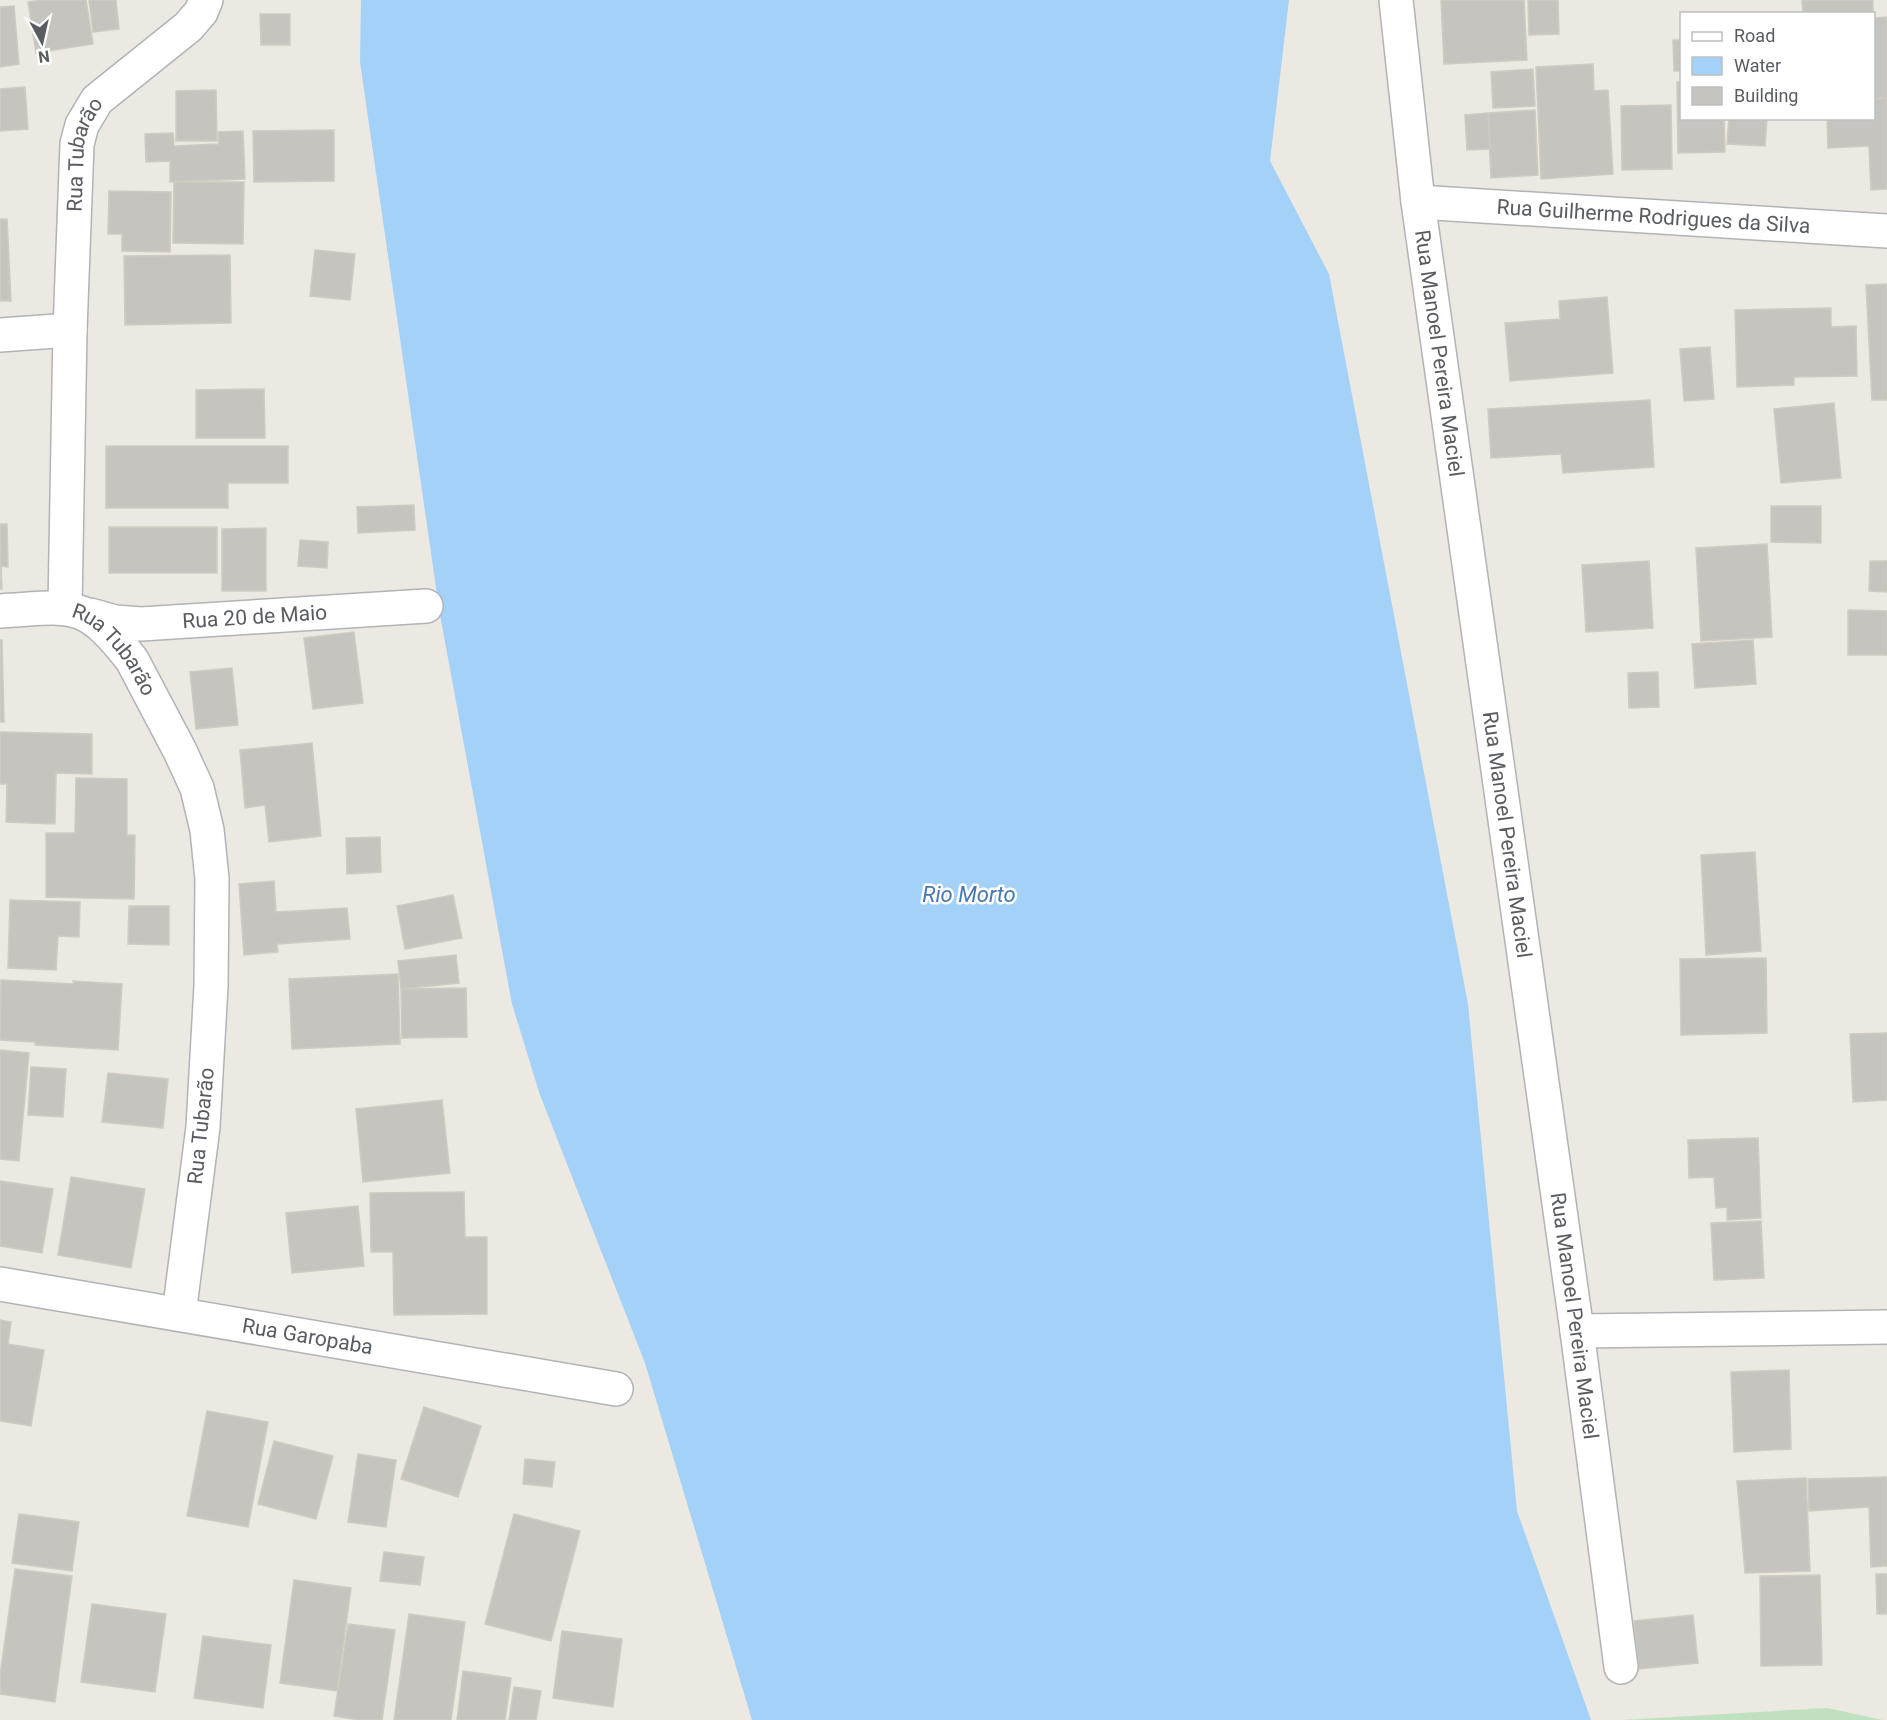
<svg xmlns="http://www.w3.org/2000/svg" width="1887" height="1720" font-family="Roboto,sans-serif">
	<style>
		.green { fill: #bfe1c0 }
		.water { fill: #a4d1f8 }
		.building { fill: #c6c4be; stroke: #cfcbc0; stroke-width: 1.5 }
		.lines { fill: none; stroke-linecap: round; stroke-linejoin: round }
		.minor-casing { stroke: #b2b3b8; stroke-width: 36 }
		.minor { stroke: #fff; stroke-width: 33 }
		.labels { text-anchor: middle; stroke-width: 5; stroke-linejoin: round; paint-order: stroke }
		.street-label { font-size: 21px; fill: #595c61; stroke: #fff }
		.water-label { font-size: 22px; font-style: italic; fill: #4778b0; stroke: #fff }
	</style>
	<rect width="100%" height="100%" fill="#ebe9e1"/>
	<polygon class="green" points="1827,1708 1883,1720 1622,1720"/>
	<polygon class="water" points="361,0 1289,0 1270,161 1329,274 1468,1004 1517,1511 1591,1720 752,1720 645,1363 540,1095 512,1004 440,615 360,62"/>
	<g class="building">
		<polygon points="42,0 86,0 93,44 36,53 28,2"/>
		<polygon points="89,0 116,0 119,29 93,32"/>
		<polygon points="1441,0 1524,0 1527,60 1444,64"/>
		<polygon points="1528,0 1558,0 1559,34 1529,35"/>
		<polygon points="1802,0 1873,0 1873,14 1803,14"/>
		<polygon points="14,6 19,64 0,67 0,7"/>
		<polygon points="260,14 290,14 290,45 261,45"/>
		<polygon points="1887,17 1887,98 1874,99 1874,18"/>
		<polygon points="1673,40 1682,40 1682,71 1674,71"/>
		<polygon points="1593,64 1594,91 1608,90 1613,174 1541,179 1536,67"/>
		<polygon points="1533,69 1535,106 1493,108 1491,72"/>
		<polygon points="1677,82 1682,82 1682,118 1724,118 1725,152 1678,153"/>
		<polygon points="25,87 28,129 0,131 0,89"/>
		<polygon points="216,90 217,141 176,141 176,91"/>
		<polygon points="1887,98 1887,189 1871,190 1869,146 1828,148 1827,118 1874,118 1874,99"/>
		<polygon points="1671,105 1672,169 1622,170 1621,106"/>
		<polygon points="1535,110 1538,175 1491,178 1488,113"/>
		<polygon points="1488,113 1490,149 1467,150 1465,115"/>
		<polygon points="1729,118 1767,118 1765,146 1727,144"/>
		<polygon points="334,130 334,181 254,182 253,131"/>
		<polygon points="243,131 245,179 170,182 170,161 146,162 145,134 173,133 174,146 219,144 218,132"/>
		<polygon points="174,182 244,182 243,244 173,243"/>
		<polygon points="109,191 171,192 170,252 122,251 122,234 108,234"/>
		<polygon points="0,219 7,219 11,301 0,301"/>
		<polygon points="315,250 355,254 350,300 310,296"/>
		<polygon points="230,255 231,323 125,325 124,256"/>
		<polygon points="1887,284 1887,400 1872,400 1866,285"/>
		<polygon points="1607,297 1613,373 1510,381 1505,323 1560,319 1559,301"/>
		<polygon points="1831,308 1831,327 1856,326 1857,376 1794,377 1794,385 1737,387 1735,310"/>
		<polygon points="1710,347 1714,399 1684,401 1680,349"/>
		<polygon points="264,389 265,438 196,438 196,390"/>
		<polygon points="1650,400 1654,467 1563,473 1561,454 1491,458 1488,409"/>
		<polygon points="1834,403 1841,478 1781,483 1774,409"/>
		<polygon points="106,446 288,446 288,483 228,483 228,508 106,508"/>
		<polygon points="414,505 415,530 358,533 357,507"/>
		<polygon points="1771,506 1821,506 1821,543 1771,542"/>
		<polygon points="0,524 7,524 8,567 1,566 2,589 0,589"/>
		<rect x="109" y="527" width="108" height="46"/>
		<polygon points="266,528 266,591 222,591 222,529"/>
		<polygon points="300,540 328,542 327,568 298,566"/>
		<polygon points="1767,544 1772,637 1701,641 1696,548"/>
		<polygon points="1649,561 1653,628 1586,632 1582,565"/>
		<polygon points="1870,561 1887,561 1887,592 1869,591"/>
		<polygon points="1848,610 1887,611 1887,655 1848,655"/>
		<polygon points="354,632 363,703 313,709 304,638"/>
		<polygon points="0,640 2,640 4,722 0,722"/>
		<polygon points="1753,640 1756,684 1695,688 1692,644"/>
		<polygon points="232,668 238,725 196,729 190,672"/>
		<polygon points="1658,672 1659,707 1629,708 1628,673"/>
		<polygon points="0,732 92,734 92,774 56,773 55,824 6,822 7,784 0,784"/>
		<polygon points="312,743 321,836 269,842 265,805 245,808 240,750"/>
		<polygon points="76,778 127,779 127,835 135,835 134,899 46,897 46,833 75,833"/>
		<polygon points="380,837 381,872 347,874 346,838"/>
		<polygon points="1755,852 1761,951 1706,955 1701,855"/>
		<polygon points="274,881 276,912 347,908 350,939 277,944 278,952 244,955 239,884"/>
		<polygon points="453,895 462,938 405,949 397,906"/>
		<polygon points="10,900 80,902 79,937 58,936 56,970 8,968"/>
		<polygon points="129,906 169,906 169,945 128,944"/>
		<polygon points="456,955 459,983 401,989 398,961"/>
		<polygon points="1766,958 1767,1033 1681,1035 1680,959"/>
		<polygon points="398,974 400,1044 292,1049 289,979"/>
		<polygon points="1,980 74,984 73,981 122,984 118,1050 35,1045 35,1042 0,1040"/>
		<polygon points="466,988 467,1037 402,1038 401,989"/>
		<polygon points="1887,1033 1887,1100 1853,1102 1850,1034"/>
		<polygon points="0,1050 29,1053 19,1161 0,1159"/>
		<polygon points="31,1067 66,1069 63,1117 28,1115"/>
		<polygon points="108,1073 168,1079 163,1128 102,1122"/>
		<polygon points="442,1100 450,1173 363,1182 356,1109"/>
		<polygon points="1758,1138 1761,1218 1727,1220 1727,1207 1716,1208 1714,1177 1689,1178 1688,1140"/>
		<polygon points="71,1177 145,1189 131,1268 58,1255"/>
		<polygon points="0,1181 53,1189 42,1253 0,1246"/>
		<polygon points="464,1192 465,1237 487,1237 487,1314 394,1315 393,1252 371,1252 370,1193"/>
		<polygon points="358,1206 364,1266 292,1273 286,1213"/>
		<polygon points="1761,1221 1764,1278 1714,1280 1711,1223"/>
		<polygon points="0,1320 11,1322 8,1344 44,1350 31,1426 0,1421"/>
		<polygon points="1789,1370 1791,1449 1734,1452 1731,1372"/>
		<polygon points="424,1407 481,1426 458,1497 401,1479"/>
		<polygon points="207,1411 268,1422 248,1527 187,1516"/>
		<polygon points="274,1441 333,1456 316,1519 258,1504"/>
		<polygon points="358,1454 396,1460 386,1527 348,1522"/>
		<polygon points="525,1459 555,1462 552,1487 523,1484"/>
		<polygon points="1887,1477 1887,1566 1871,1567 1869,1507 1809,1511 1808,1479"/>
		<polygon points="1806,1478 1810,1571 1745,1573 1737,1481"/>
		<polygon points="19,1514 79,1522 72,1571 12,1563"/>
		<polygon points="514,1514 580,1531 551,1641 485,1624"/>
		<polygon points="384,1552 424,1557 420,1585 380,1581"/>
		<polygon points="15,1569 72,1576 55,1702 0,1694 0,1675"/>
		<polygon points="1876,1574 1887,1574 1887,1614 1877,1614"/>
		<polygon points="1820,1575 1822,1665 1761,1666 1760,1576"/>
		<polygon points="294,1580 351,1588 337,1691 280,1683"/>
		<polygon points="92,1604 166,1614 155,1692 81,1682"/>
		<polygon points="409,1614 465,1622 451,1720 394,1720"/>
		<polygon points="1693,1615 1698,1663 1639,1669 1634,1621"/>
		<polygon points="348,1624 395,1630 382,1720 359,1720 334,1716"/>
		<polygon points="562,1631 622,1639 613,1707 553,1698"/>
		<polygon points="203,1636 271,1645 263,1708 194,1698"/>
		<polygon points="463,1671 511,1678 505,1720 457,1720"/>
		<polygon points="514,1687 541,1691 536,1720 509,1720"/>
	</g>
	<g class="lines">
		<g class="minor-casing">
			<g id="minor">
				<path id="s1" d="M1396,0l22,202 159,1129 44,336"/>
				<path id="s2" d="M1418,202l469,29"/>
				<polyline points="0,335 70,330"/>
				<path id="s3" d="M65,607l5,-277 7,-186 5,-19 15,-25 91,-73 13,-15 5,-12"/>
				<path id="s4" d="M0,611c73,-4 84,-13 132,49l48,91 17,37 10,42 5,49 -1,107 -8,141 -24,187"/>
				<path id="s5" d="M90,615l25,7 26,2 285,-18"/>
				<path id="s6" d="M0,1284l616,105"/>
				<polyline points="1577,1331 1887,1327"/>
			</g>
		</g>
		<use href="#minor" class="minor"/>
	</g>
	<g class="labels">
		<g class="street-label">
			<text dy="7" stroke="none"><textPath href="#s3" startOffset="454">Rua Tubarão</textPath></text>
			<text dy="7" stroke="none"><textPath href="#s2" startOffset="236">Rua Guilherme Rodrigues da Silva</textPath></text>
			<text dy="7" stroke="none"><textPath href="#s1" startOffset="356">Rua Manoel Pereira Maciel</textPath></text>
			<text dy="7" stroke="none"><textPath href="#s5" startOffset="166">Rua 20 de Maio</textPath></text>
			<text dy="7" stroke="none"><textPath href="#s4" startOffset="132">Rua Tubarão</textPath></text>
			<text dy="7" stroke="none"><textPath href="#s1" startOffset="842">Rua Manoel Pereira Maciel</textPath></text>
			<text transform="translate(201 1126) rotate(-84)" y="7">Rua Tubarão</text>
			<text dy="7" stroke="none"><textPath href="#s1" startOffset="1328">Rua Manoel Pereira Maciel</textPath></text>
			<text dy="7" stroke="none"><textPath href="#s6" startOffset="312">Rua Garopaba</textPath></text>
		</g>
		<g class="water-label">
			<text x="969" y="902">Rio Morto</text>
		</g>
	</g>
	<rect x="1680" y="12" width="195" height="108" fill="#ffffff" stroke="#bdbec0" stroke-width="1.5"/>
	<rect x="1692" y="32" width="30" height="9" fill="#ffffff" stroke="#bdbec0" stroke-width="1.5"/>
	<text x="1734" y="42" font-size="18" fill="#595c61">Road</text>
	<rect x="1692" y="57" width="30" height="18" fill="#a4d1f8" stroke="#bdbec0" stroke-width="1.5"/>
	<text x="1734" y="72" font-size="18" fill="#595c61">Water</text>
	<rect x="1692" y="87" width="30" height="18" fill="#c6c4be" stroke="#bdbec0" stroke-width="1.5"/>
	<text x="1734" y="102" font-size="18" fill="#595c61">Building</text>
	<g transform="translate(42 42) rotate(172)" stroke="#ffffff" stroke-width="4.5" paint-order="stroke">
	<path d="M0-4.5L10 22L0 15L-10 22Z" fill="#595c61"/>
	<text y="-9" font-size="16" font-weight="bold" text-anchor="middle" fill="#595c61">N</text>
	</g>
</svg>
